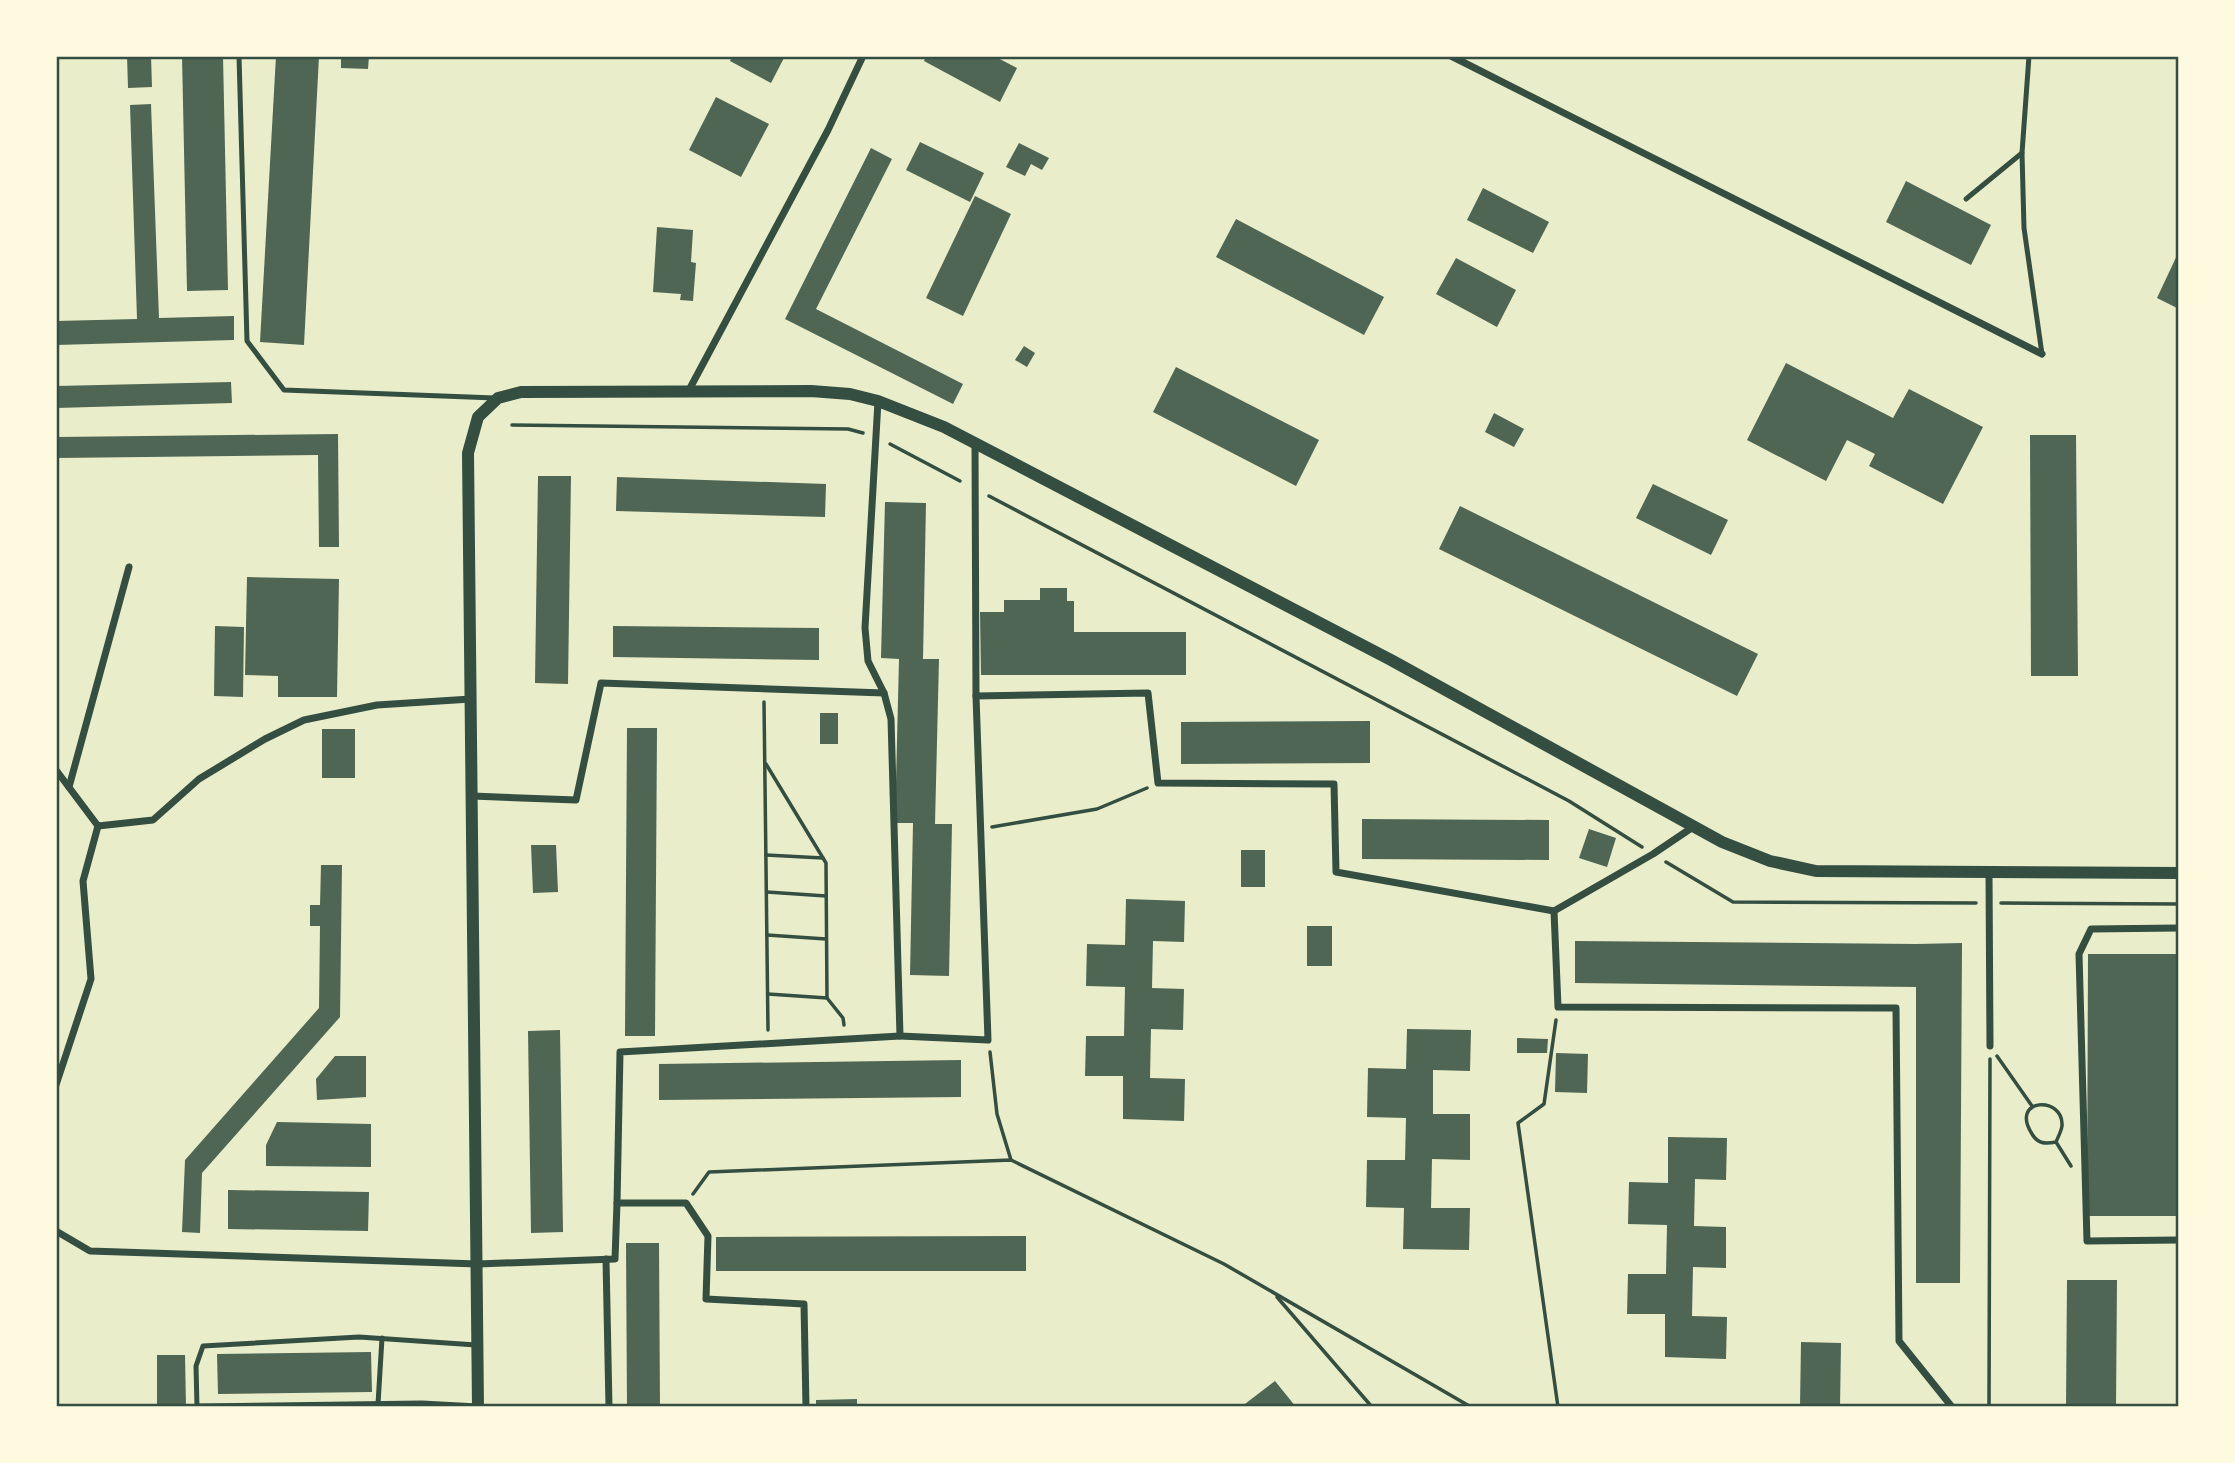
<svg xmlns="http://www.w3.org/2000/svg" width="2235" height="1463" font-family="'Nunito Sans',sans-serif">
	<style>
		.building { fill: #4f6655 }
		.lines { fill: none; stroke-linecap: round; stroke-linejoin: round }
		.path { stroke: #344e41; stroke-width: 3.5 }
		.service { stroke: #344e41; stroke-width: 5 }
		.minor { stroke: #344e41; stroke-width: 7 }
		.tertiary { stroke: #344e41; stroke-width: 12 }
		.neatline { fill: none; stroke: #344e41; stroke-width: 2.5 }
	</style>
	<rect width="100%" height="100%" fill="#e9edc9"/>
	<g class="building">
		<polygon points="127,56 151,56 152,87 128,88"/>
		<polygon points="182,56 223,56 228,290 187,291"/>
		<polygon points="276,56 319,56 304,345 260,342"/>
		<polygon points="341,56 369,56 368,69 341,68"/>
		<polygon points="732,56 785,56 771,83 730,61"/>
		<polygon points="926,56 994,56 1017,68 1000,102 924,61"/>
		<polygon points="716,97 769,124 741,177 689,150"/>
		<polygon points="151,104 159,318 234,316 234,340 56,345 56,321 137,319 130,105"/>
		<polygon points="920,142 984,173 970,202 906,170"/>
		<polygon points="1019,143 1049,158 1042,170 1031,164 1025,176 1006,167"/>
		<polygon points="871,148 892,159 816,309 963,384 953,404 785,319"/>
		<polygon points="1906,181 1991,225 1971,265 1886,222"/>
		<polygon points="1483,188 1549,222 1533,253 1467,220"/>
		<polygon points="975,196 1011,214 963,316 926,298"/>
		<polygon points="1236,219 1384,297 1364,335 1216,257"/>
		<polygon points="657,227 693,230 691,262 696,263 693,301 680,300 681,294 653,292"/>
		<polygon points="2179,251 2179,309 2157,298"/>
		<polygon points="1456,258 1516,290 1497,327 1436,294"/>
		<polygon points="1024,346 1035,353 1027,367 1015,360"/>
		<polygon points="1786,363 1893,418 1909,389 1983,427 1943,504 1869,466 1875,454 1847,440 1826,481 1747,440"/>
		<polygon points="1176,367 1319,440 1296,486 1153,412"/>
		<polygon points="231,382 232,403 56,408 56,386"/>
		<polygon points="1494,413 1524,429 1514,447 1485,432"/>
		<polygon points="338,434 339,547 319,547 318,455 56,458 56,437"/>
		<polygon points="2030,435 2076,435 2078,676 2031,676"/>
		<polygon points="538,476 571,476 568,684 535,683"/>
		<polygon points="617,477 826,484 825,517 616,511"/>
		<polygon points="1653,484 1728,520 1711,555 1636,518"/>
		<polygon points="885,502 926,503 923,659 939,659 935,824 952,824 949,976 910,975 913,823 895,823 899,659 881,658"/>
		<polygon points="1460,506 1758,654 1737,696 1439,549"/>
		<polygon points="247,577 339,579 337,697 278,697 278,676 245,675"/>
		<polygon points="1040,588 1067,588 1067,601 1074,601 1074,632 1186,632 1186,675 981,675 980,612 1004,612 1004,600 1040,600"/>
		<polygon points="215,626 244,627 243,697 214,696"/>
		<polygon points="613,626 819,628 819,660 613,657"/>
		<rect x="820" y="713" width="18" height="31"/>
		<polygon points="1370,721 1370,763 1181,764 1181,722"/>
		<polygon points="627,728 657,728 655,1036 625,1036"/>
		<rect x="322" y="729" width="33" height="49"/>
		<polygon points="1362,819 1549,820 1549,860 1362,859"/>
		<polygon points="1589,829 1616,838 1607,867 1579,858"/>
		<polygon points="531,845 556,845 558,892 533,893"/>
		<rect x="1241" y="850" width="24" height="37"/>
		<polygon points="321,865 342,865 340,1017 202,1173 200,1233 182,1232 185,1160 319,1008 320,926 310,926 310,905 320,905"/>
		<polygon points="1126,899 1185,901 1184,942 1153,941 1152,988 1184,989 1183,1030 1151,1029 1150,1078 1185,1079 1184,1121 1123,1119 1123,1076 1085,1076 1086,1036 1124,1036 1125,987 1086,986 1087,944 1125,945"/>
		<rect x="1307" y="926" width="25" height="40"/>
		<polygon points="1575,941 1916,944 1962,943 1960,1283 1916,1283 1916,987 1575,983"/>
		<polygon points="2088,954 2179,954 2179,1216 2087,1216"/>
		<polygon points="1407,1029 1471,1030 1470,1071 1433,1070 1433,1114 1470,1114 1470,1160 1432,1159 1431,1208 1470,1208 1469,1250 1403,1249 1404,1208 1366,1207 1367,1160 1405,1160 1406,1118 1367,1117 1368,1068 1406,1069"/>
		<polygon points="560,1030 563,1232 531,1233 528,1031"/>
		<polygon points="1517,1038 1548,1039 1547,1053 1517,1053"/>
		<polygon points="1556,1053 1588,1054 1587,1093 1555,1092"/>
		<polygon points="335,1056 366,1056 366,1097 317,1100 316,1079"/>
		<polygon points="961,1060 961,1097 659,1100 659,1064"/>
		<polygon points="277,1122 371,1124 371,1167 266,1166 266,1145"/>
		<polygon points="1668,1137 1727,1138 1726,1180 1695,1179 1694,1226 1726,1227 1726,1268 1693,1267 1692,1316 1727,1317 1726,1359 1665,1357 1665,1314 1627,1314 1628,1274 1666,1274 1667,1225 1628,1224 1629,1182 1668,1183"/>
		<polygon points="228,1190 369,1192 368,1231 228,1229"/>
		<polygon points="1026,1236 1026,1271 716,1271 716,1237"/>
		<polygon points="626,1243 659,1243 660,1407 627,1407"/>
		<polygon points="2067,1280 2117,1280 2116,1407 2066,1407"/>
		<polygon points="1801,1342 1841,1343 1840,1407 1800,1407"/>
		<polygon points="371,1352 372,1392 218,1394 217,1354"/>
		<polygon points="157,1355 185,1355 186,1407 157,1407"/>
		<polygon points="1275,1381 1296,1407 1241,1407"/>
		<polygon points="857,1399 857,1407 816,1407 816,1400"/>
	</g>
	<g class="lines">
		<g class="path">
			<polyline points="512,425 848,429 863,433"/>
			<polyline points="890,444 960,481"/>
			<polyline points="989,496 1569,801 1642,847"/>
			<polyline points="764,702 768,1030"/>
			<polyline points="766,764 826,863 827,998 768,994"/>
			<polyline points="992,827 1097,809 1147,788"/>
			<polyline points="766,855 823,858"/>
			<polyline points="1666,862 1733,902 1976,903"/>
			<polyline points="767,892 826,896"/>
			<polyline points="2001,903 2179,904"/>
			<polyline points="767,935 826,939"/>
			<polyline points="827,998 843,1018 844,1025"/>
			<polyline points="1556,1020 1544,1104 1518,1123 1558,1407"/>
			<polyline points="990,1052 997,1114 1011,1160"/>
			<polyline points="1997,1056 2032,1106"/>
			<path d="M2056,1142c2,-5 5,-10 6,-16 2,-31 -53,-28 -30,8 6,10 13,10 24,8l15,24"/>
			<polyline points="693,1194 709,1172 1011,1160 1224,1264 1471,1407"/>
			<polyline points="1277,1297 1372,1407"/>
			<polyline points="1989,1407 1990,1059"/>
		</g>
		<g class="service">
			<polyline points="239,56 247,341 284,390 495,398"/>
			<polyline points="2029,56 2022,153 2024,228 2042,354"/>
			<polyline points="1966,199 2022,153"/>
			<polyline points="378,1404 382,1338"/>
			<polyline points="197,1406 422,1403 478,1406"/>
			<polyline points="197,1407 196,1366 203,1346 359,1337 476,1345"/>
		</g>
		<g class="minor">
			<polyline points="1451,56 2042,354"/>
			<polyline points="689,390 828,130 863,56"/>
			<polyline points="975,443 976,696 1148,693 1158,783 1334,784 1336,872 1554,911"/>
			<polyline points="56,770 98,826 153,820 199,779 265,739 304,720 377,705 471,699"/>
			<polyline points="69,787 129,567"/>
			<polyline points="472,796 576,800 601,683 884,693"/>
			<polyline points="1693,827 1653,854 1554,911 1558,1007 1896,1008 1899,1341 1952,1407"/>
			<polyline points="1989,872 1990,1046"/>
			<polyline points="2179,928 2091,929 2079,954 2087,1241 2179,1240"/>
			<polyline points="900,1036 988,1040 976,696"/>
			<polyline points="56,1085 91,979 83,881 98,826"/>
			<polyline points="617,1203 620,1052 900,1036 891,719 884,693 868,661 865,628 878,401"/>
			<polyline points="56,1231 90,1251 478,1264 615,1259 617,1203 686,1203 708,1236 706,1299 804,1304 806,1407"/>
			<polyline points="606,1259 609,1407"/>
		</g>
		<polyline class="tertiary" points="478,1407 468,453 478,417 498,398 521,392 811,391 850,394 878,401 944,427 1391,660 1722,842 1770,861 1816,871 2179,873"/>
	</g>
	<rect width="2235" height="1463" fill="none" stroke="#fefae0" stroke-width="116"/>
	<rect x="58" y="58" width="2119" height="1347" class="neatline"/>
</svg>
